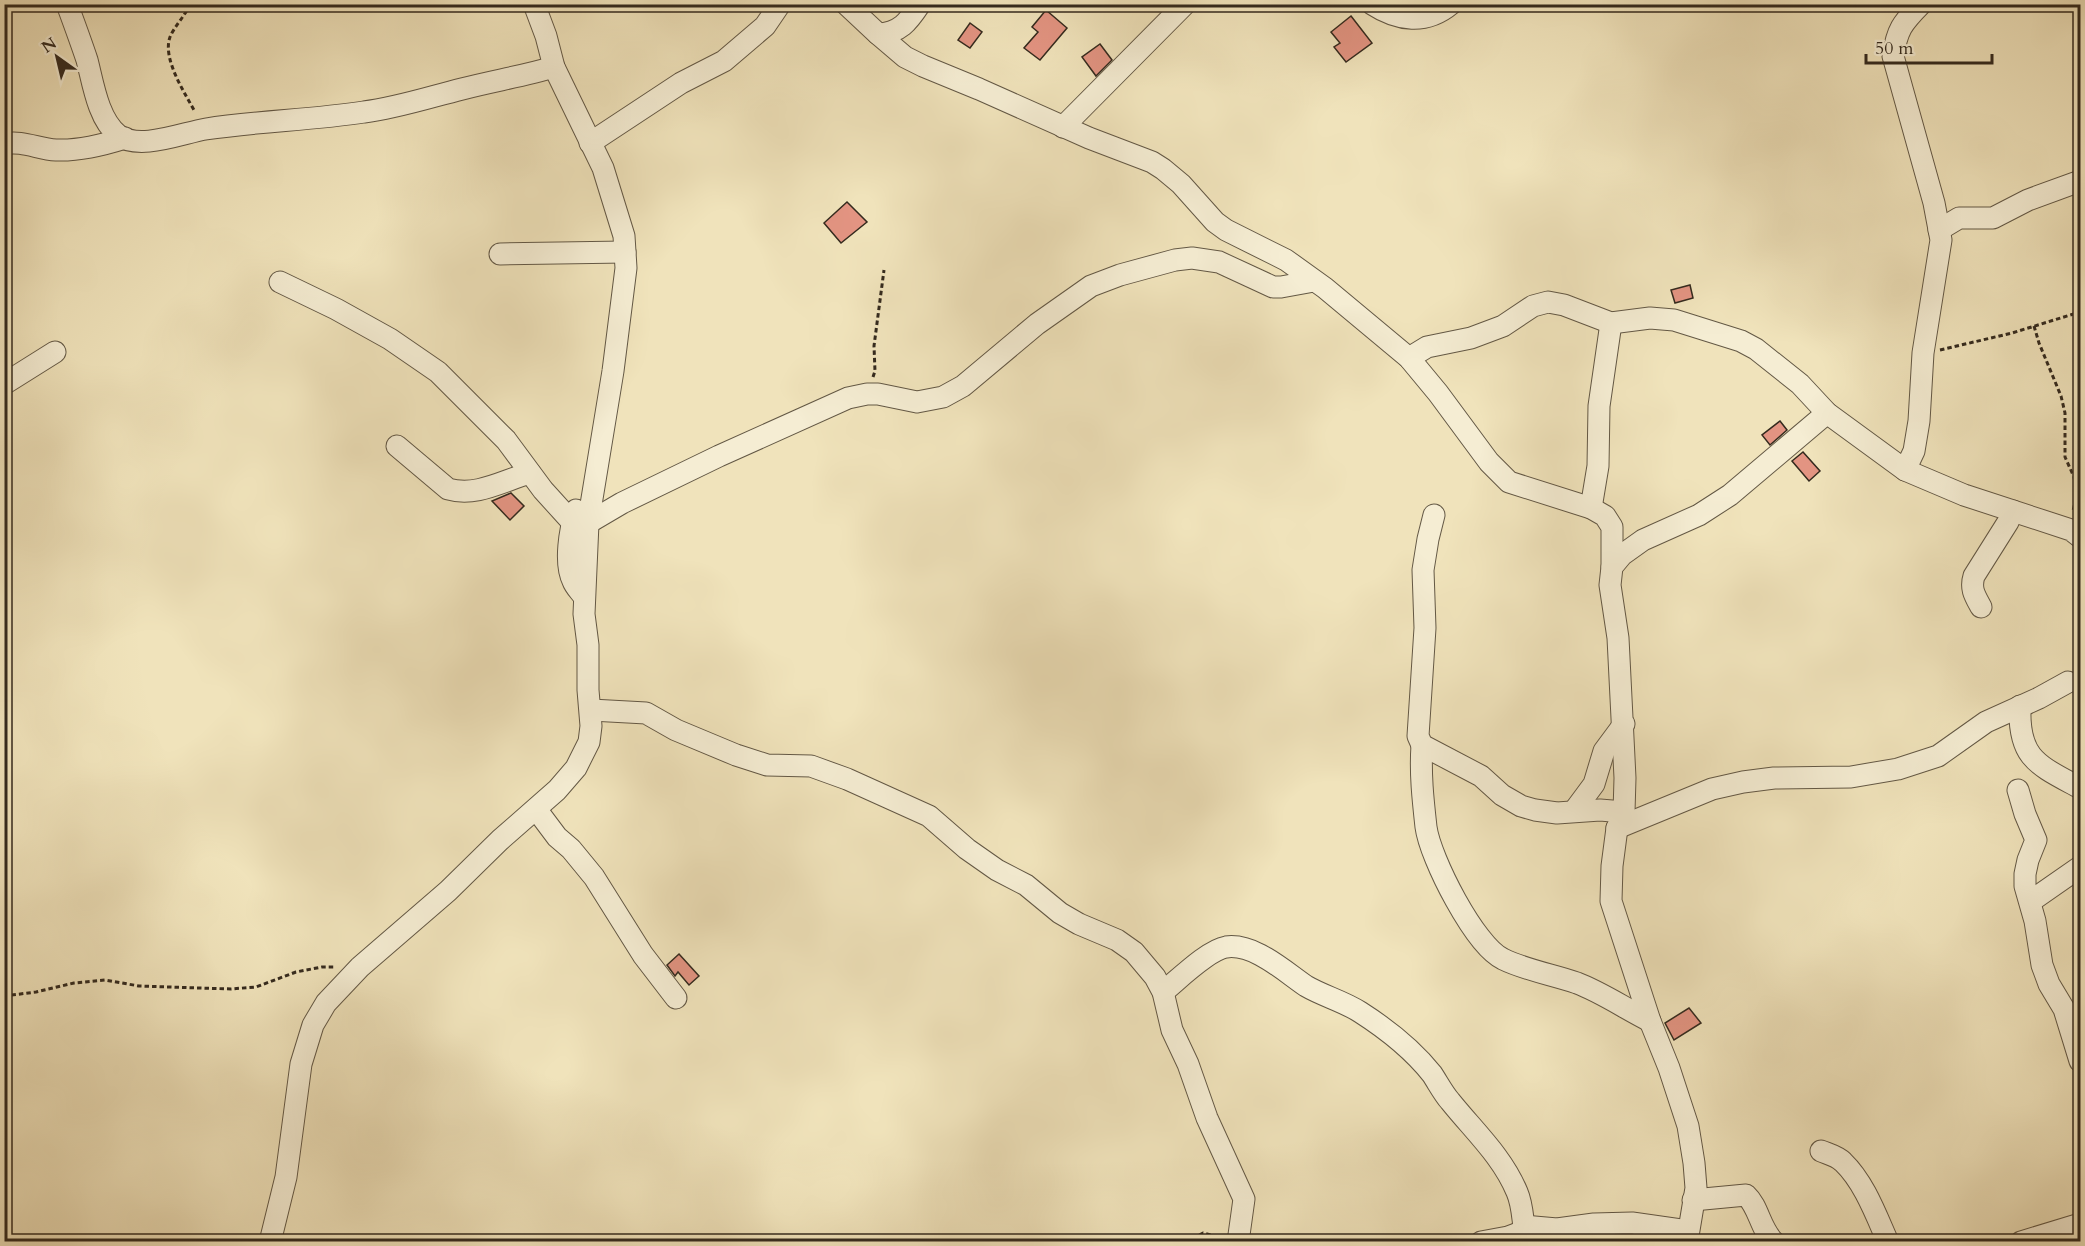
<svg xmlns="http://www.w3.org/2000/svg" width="2085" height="1246" font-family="Cardo,serif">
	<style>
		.building { fill: #e39482; stroke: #342a1e; stroke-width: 1.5 }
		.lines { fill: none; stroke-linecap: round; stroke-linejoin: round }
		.minor-casing { stroke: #635845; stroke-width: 23 }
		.path { stroke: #342a1e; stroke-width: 3; stroke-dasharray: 4.5 3; stroke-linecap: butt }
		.minor { stroke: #f5edd3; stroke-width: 21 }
	</style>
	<rect width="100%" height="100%" fill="#f0e3bb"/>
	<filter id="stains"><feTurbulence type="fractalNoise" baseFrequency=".00333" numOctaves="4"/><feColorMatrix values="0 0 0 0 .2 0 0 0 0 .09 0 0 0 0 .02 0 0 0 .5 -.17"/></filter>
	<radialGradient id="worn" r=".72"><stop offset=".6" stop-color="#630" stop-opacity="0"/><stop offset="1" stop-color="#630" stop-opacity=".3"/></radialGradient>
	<g class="building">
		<polygon points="1046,10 1067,28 1040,60 1024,48 1038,32 1032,27"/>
		<polygon points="1351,16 1372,43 1346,62 1334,47 1340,43 1331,32"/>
		<polygon points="970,23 982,32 970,48 958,40"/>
		<polygon points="1100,44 1112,60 1096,76 1082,57"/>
		<polygon points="847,202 867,222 841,243 824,223"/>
		<polygon points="1690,285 1693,298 1675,303 1671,290"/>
		<polygon points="1780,421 1787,430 1770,445 1762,435"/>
		<polygon points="1803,452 1820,471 1809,481 1792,461"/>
		<polygon points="511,493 524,506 510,520 492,501"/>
		<polygon points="679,954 699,976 689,985 678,972 675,976 667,965"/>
		<polygon points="1689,1008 1701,1023 1674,1040 1665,1023"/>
	</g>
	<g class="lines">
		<g class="minor-casing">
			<g id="minor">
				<path d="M67,4c7,19 14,38 20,56 6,23 11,59 31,75 21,16 64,-2 88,-6 52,-8 106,-9 158,-17 33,-4 66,-15 98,-23 30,-8 62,-13 92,-22"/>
				<path d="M846,4l32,30c22,-1 30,-12 42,-30"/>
				<path d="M1372,4c26,17 54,21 79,0"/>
				<polyline points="878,34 905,57 923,66 979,89 1089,138 1152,162 1163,169 1181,184 1215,222 1226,230 1286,260 1325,288 1409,358 1438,393 1489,462 1509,482 1591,508 1605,516 1612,527 1612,567"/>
				<polyline points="1063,127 1185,4"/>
				<polyline points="590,143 681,83 724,61 765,26 780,4"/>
				<path d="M4,144c18,-4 34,5 52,6 22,1 47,-5 69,-12"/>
				<polyline points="1939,230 1959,218 1993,218 2028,200 2080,181"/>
				<polyline points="500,254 625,252"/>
				<polyline points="280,282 336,309 390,339 438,372 506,440 543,490 572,522"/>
				<polyline points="1409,358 1427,347 1471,338 1503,326 1533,306 1548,302 1564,305 1611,323 1650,318 1674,320 1741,341 1756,349 1800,384 1827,413 1905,470 1964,495 2071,530 2080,537"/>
				<polyline points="4,384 55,352"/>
				<path d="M397,446l51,43c29,8 54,-8 82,-16"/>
				<path d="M1905,470l9,-19 5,-30 4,-68 18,-113 -7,-37 -41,-147c4,-26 9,-33 28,-52"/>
				<polyline points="1591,508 1598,466 1599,406 1611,323"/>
				<path d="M576,510c-6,19 -12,53 -3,71 2,6 8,11 11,16"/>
				<polyline points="1434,515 1428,539 1423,570 1425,628 1418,736 1422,745 1481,776 1502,795 1521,806 1535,810 1557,813 1600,810 1624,812"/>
				<polyline points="588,523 622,503 719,456 848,398 867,394 878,394 917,402 943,397 963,386 1037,324 1091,286 1120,275 1175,260 1192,258 1219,262 1273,287 1281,287 1314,281"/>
				<path d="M1981,607c-6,-11 -11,-18 -7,-31l34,-54 5,-11"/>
				<path d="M2020,706c-2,53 18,59 60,82"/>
				<polyline points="591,710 646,713 676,730 736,755 767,765 811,766 847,779 929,816 967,849 997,870 1026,885 1060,913 1079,924 1117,940 1134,952 1155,977 1163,992 1172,1030 1188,1064 1207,1118 1244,1199 1238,1242"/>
				<path d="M1422,745c-2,28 1,55 4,82 4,31 49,119 77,132 22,11 51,16 74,24 24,9 49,26 73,38"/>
				<polyline points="2018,790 2025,814 2036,840 2028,860 2025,874 2025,886 2035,921 2042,965 2049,984 2064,1009 2080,1061"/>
				<polyline points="536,809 557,837 571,849 594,877 643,955 676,998"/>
				<polyline points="1574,811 1594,784 1604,751 1624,724"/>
				<polyline points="1617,828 1712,789 1743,782 1774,778 1851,777 1898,769 1938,756 1986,722 2039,698 2068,682"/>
				<polyline points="2031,901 2080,867"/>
				<path d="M1163,992c15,-12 45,-42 63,-45 28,-4 58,24 80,39 17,10 37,15 54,26 25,16 53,38 72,62 6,9 11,19 18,27 24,30 52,55 67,91 7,16 5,33 10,50"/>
				<path d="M1821,1151c7,3 16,5 22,11 21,20 33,53 45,80"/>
				<path d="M1693,1200l53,-5c13,12 14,34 28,47"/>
				<polyline points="1523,1226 1557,1229 1594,1224 1632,1223 1688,1231"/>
				<polyline points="270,1242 286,1177 301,1064 313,1025 326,1003 360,967 448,891 500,840 557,790 576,768 589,742 591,726 588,690 588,645 584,614 588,523 613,371 626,268 624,236 603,168 554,67 546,36 534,4"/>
				<polyline points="1481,1242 1508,1237 1524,1231"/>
				<polyline points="1687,1242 1696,1188 1694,1163 1688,1126 1669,1068 1650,1021 1611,901 1612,866 1617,828 1624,812 1625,778 1618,638 1610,585 1612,567 1622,555 1643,540 1699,515 1730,495 1827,413"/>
				<polyline points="2021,1242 2080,1224"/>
			</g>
		</g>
		<g class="path">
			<path d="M190,4c-5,12 -16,23 -20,33 -8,22 15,56 25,75"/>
			<polyline points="2034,326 2039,343 2061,396 2065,413 2065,457 2074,477 2077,494 2073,511"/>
			<polyline points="1940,350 2012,333 2080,312"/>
			<polyline points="873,377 875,371 874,346 884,270"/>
			<polyline points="4,996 36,992 74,983 105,980 139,986 231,989 256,987 296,972 322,967 335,967"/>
			<polyline points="1186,1242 1203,1233 1215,1236 1219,1240"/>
		</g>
		<use href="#minor" class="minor"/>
	</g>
	<rect width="2085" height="1246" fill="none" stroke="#f0e3bb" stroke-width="24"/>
	<rect x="6" y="6" width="2073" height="1234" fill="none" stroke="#342a1e" stroke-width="3"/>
	<rect x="12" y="12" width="2061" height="1222" fill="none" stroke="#342a1e" stroke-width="1.5"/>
	<g transform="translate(57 57) rotate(326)" stroke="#f5edd3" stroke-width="4.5" paint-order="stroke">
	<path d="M0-4.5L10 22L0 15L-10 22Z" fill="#342a1e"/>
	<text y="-9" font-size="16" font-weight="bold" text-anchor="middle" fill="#342a1e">N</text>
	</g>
	<path d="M1866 54v9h126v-9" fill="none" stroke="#342a1e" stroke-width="3"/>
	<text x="1875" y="54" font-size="18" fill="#342a1e" stroke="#f5edd3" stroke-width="4.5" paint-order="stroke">50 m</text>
	<rect width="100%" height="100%" filter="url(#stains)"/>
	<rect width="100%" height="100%" fill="url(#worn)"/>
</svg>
